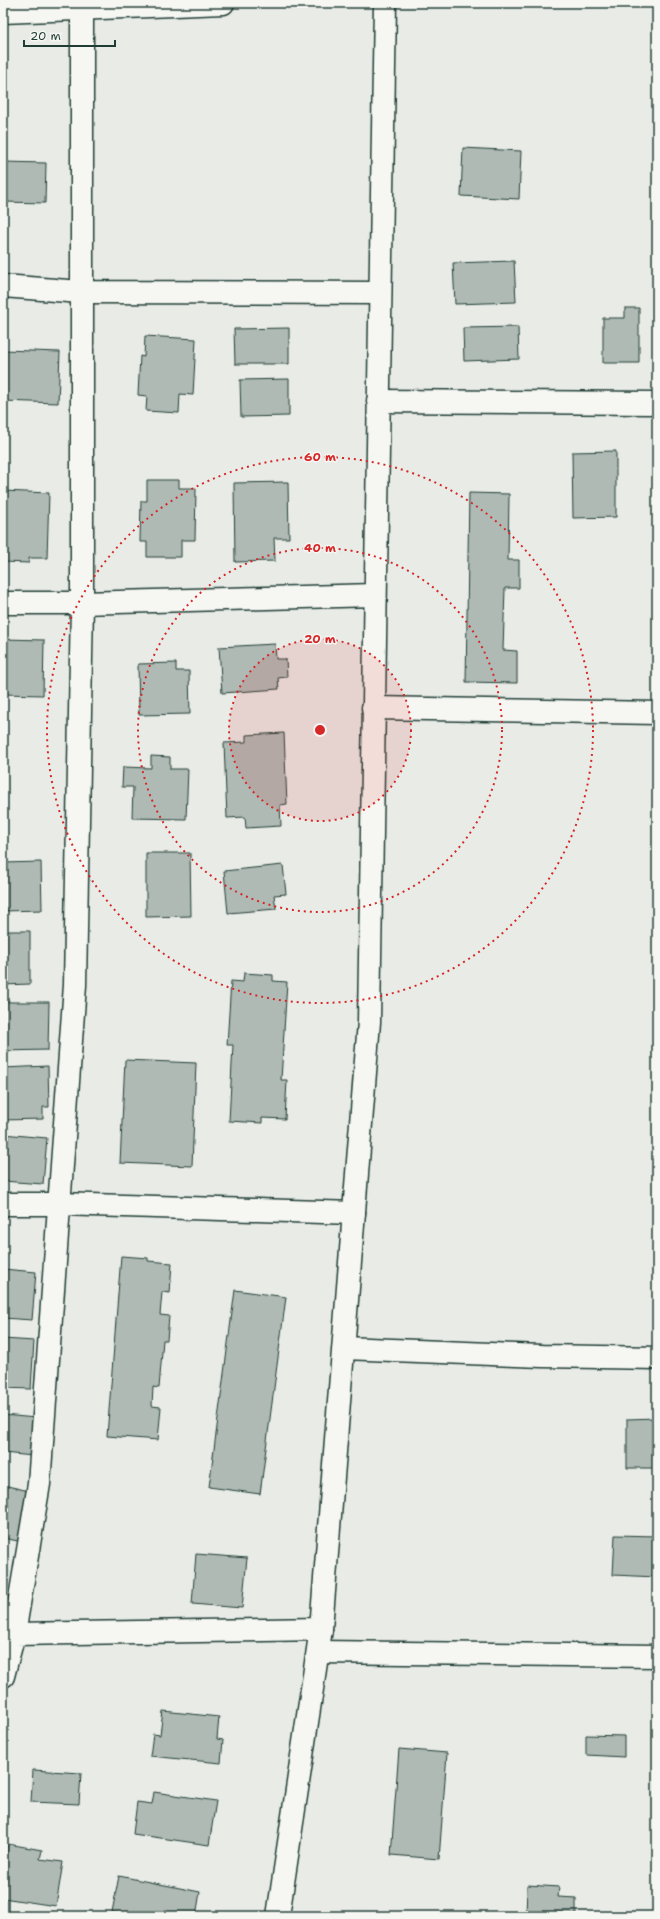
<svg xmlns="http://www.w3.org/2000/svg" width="660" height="1919" font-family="'Shantell Sans',sans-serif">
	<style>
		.building { fill: #b0bab5; stroke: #1f3d34 }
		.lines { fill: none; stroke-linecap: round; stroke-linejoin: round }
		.minor-casing { stroke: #1f3d34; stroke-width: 25 }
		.minor { stroke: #f6f6f2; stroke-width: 22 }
		.ring { fill: none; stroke: #d62828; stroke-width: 2; stroke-dasharray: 2 4 }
		.centre { fill: #d62828; stroke: #f6f6f2; stroke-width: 2 }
		.ring-label { font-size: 12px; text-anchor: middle; font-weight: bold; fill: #d62828; stroke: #f6f6f2; stroke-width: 3; stroke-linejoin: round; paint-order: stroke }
	</style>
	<rect width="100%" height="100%" fill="#e9ebe7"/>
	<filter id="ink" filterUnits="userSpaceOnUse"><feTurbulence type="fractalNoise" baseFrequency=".025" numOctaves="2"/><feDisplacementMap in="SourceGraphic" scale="8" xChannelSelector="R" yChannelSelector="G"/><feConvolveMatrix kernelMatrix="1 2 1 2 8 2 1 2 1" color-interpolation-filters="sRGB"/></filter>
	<g filter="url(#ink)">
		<g class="building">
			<polygon points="463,148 521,151 519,199 461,196"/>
			<polygon points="3,162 46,163 45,203 3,202"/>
			<polygon points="514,261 516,302 455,304 453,263"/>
			<polygon points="625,308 639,308 639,363 603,363 603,318 625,318"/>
			<polygon points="518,327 519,359 464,361 463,328"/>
			<polygon points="289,328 289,364 235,364 234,329"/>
			<polygon points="145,336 196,339 193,395 180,394 179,413 146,411 147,396 138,395 140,356 144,357"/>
			<polygon points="3,350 60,352 58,403 3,401"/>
			<polygon points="289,379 289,416 241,417 240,380"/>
			<polygon points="616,451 616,517 573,518 572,452"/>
			<polygon points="147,480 179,480 179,488 196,488 195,540 181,540 181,557 147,557 147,542 140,542 141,501 147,501"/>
			<polygon points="288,482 289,538 274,538 275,561 235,562 234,483"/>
			<polygon points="3,491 49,493 47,558 29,558 29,563 3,562"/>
			<polygon points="469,493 509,494 508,560 519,560 519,588 505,588 503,650 517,651 517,683 466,682"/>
			<polygon points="3,639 44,640 43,695 3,694"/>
			<polygon points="275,644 276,659 286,659 287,677 278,678 279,689 222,693 219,647"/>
			<polygon points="176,663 176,671 189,671 190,714 139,715 138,664"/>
			<polygon points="284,733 287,804 280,805 281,826 246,828 245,817 227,818 224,743 246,742 246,735"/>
			<polygon points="151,756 170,757 170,769 188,769 186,819 132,818 133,787 122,787 123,767 151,768"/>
			<polygon points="146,853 190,853 191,916 146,917"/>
			<polygon points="41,862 42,910 3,911 3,863"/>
			<polygon points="283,865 286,894 274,895 276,909 228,913 224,871"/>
			<polygon points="3,931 30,931 30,984 3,985"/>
			<polygon points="244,973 273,975 273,981 287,982 281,1080 287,1080 285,1119 262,1118 262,1123 229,1121 233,1045 227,1045 231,981 243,982"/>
			<polygon points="3,1002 49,1002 48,1050 3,1051"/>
			<polygon points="125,1060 196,1063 192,1166 120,1163"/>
			<polygon points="48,1066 49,1107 43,1107 43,1119 3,1120 3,1068"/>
			<polygon points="3,1134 47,1138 43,1184 3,1181"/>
			<polygon points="121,1256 148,1258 148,1261 172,1263 170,1293 162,1292 160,1315 169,1316 167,1340 163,1340 159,1388 153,1387 152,1406 161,1407 158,1440 107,1436"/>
			<polygon points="3,1269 36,1272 32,1320 3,1318"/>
			<polygon points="235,1290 286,1297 260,1494 209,1487"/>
			<polygon points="3,1339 34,1341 31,1389 3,1388"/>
			<polygon points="3,1415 36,1418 33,1456 3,1453"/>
			<polygon points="657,1418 657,1468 627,1468 627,1419"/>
			<polygon points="3,1485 29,1491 18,1541 3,1538"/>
			<polygon points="615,1535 657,1536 657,1577 613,1575"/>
			<polygon points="196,1554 247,1558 242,1608 192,1604"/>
			<polygon points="3,1570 8,1571 3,1594"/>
			<polygon points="163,1711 219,1717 217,1739 223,1740 221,1763 150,1756 153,1734 160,1735"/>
			<polygon points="586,1735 624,1736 624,1757 586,1755"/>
			<polygon points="399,1749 447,1753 439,1859 391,1855"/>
			<polygon points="33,1770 81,1773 79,1804 31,1802"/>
			<polygon points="154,1792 216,1801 209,1845 133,1834 137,1802 152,1804"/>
			<polygon points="8,1844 42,1850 40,1859 63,1862 56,1906 3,1898 3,1875"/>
			<polygon points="119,1876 200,1892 196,1916 131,1916 112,1912"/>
			<polygon points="527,1885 559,1887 558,1897 576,1898 576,1916 526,1916"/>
		</g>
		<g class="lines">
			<g class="minor-casing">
				<g id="minor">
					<polyline points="3,12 223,3"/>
					<polyline points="3,286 81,292 380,293"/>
					<polyline points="378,401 657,403"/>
					<polyline points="3,603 82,603 375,595"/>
					<polyline points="373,708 657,713"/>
					<polyline points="3,1204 59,1204 354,1213"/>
					<polyline points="344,1348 542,1356 657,1358"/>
					<polyline points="3,1633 14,1634 39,1484 75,985 82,603 82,9"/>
					<polyline points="318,1652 657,1656"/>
					<polyline points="3,1676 14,1634 321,1629"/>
					<polyline points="278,1916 321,1629 369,1022 385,3"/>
				</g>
			</g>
			<use href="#minor" class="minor"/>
		</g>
	</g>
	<circle cx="320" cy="730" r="91" fill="#d62828" fill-opacity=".12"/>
	<g class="ring">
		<circle cx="320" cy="730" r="91"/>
		<circle cx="320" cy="730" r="182"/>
		<circle cx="320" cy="730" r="273"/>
	</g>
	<circle cx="320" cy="730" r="6" class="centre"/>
	<g class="ring-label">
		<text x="320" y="461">60 m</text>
		<text x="320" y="552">40 m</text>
		<text x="320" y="643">20 m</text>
	</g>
	<rect width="660" height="1919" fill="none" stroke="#f6f6f2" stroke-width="16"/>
	<rect x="8" y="8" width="644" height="1903" fill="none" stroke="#1f3d34" stroke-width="1.5" filter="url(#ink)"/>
	<path d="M24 40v6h91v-6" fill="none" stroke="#1f3d34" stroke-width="2"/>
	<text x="30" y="40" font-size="12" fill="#1f3d34" stroke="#f6f6f2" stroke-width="3" paint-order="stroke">20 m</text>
</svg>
